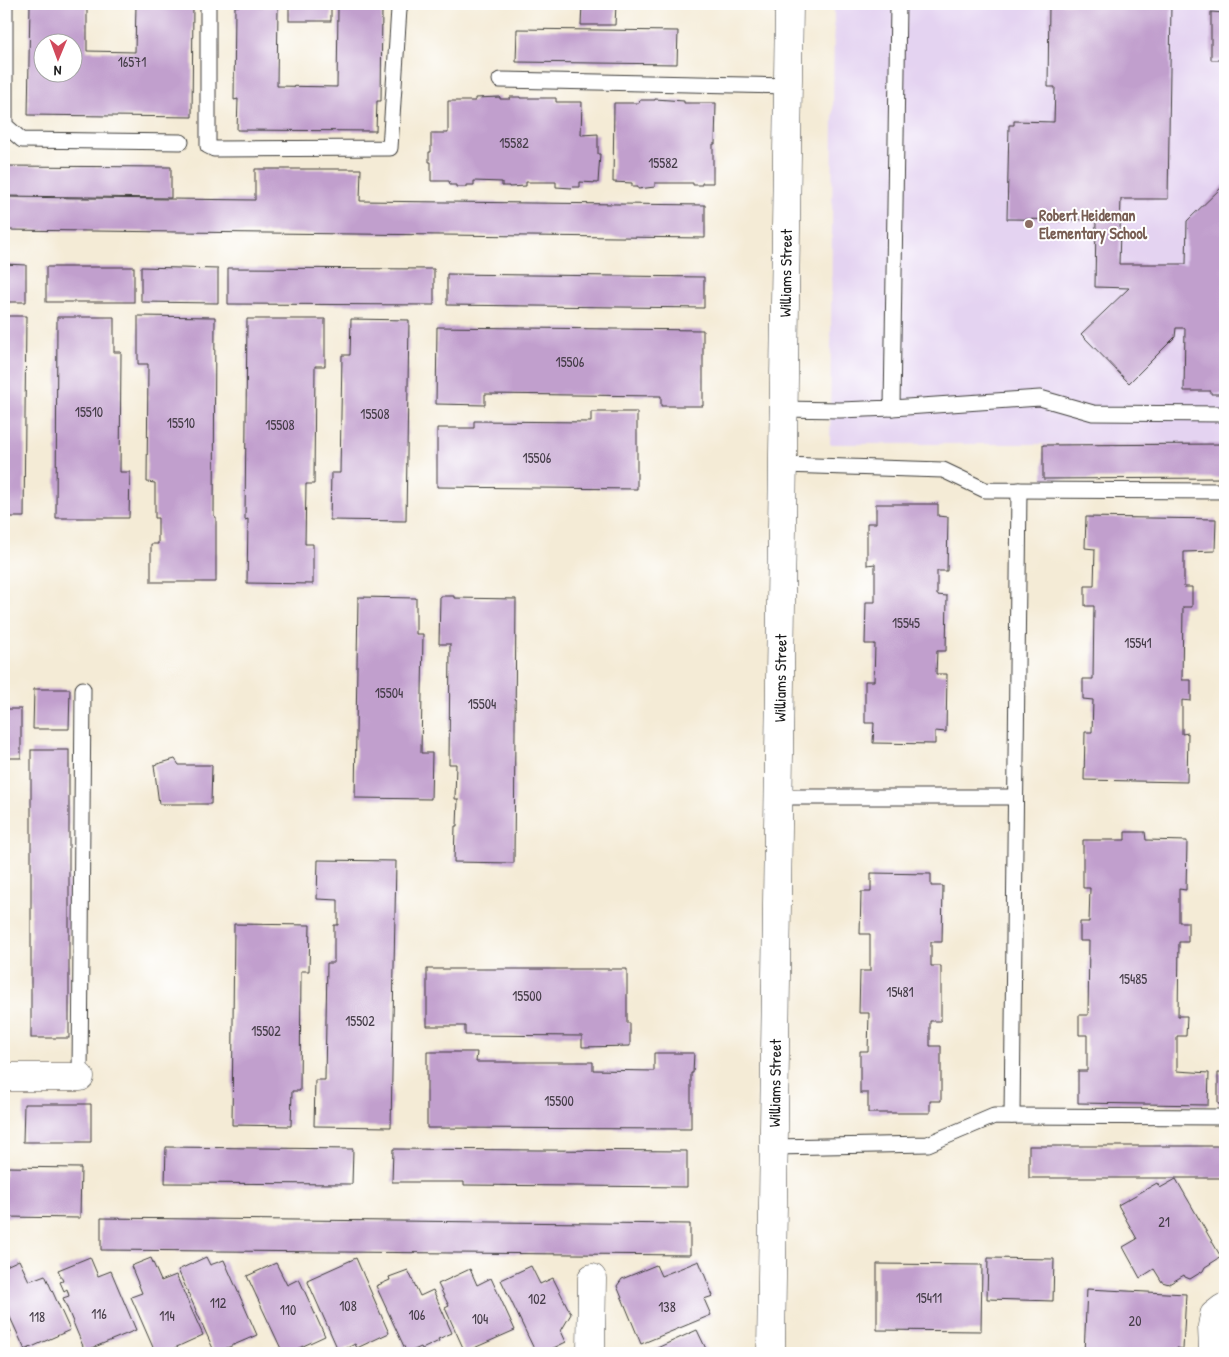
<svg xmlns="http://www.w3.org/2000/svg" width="1229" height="1357" font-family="'Patrick Hand',sans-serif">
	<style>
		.built { fill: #e4d3f1 }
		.building { fill: #c19fcd; fill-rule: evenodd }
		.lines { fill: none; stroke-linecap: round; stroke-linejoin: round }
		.service-casing { stroke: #3c3b38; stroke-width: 17 }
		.minor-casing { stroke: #3c3b38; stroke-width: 29 }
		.tertiary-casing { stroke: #3c3b38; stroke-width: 29 }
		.service { stroke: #fff; stroke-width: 15 }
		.minor { stroke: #fff; stroke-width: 28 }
		.tertiary { stroke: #fff; stroke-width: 28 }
		.education-dot { fill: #8d6e63; stroke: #fff; stroke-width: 2 }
		.labels { text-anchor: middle; stroke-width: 4; stroke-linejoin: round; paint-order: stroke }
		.number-label { font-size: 14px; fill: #453d48 }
		.education-label { font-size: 16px; font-weight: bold; fill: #785e54; stroke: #fff; text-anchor: start }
		.street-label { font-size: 16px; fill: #1c1c1c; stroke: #fff }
	</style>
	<rect width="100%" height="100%" fill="#fff"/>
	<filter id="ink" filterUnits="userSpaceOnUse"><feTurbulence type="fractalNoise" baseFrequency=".02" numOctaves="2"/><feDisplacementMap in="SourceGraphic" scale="10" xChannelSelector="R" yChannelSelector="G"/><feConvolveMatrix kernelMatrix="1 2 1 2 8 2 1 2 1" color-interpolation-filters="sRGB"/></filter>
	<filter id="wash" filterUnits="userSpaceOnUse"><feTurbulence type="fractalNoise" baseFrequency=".0096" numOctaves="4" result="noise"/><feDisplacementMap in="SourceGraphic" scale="20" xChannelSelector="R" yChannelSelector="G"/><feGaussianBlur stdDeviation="1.12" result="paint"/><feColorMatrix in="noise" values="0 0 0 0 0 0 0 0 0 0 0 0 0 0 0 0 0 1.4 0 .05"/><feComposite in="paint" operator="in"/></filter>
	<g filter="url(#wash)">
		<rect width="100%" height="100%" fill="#f4ebd6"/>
		<polygon class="built" points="834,4 1225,4 1225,444 830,444"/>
		<g id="blocks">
			<g class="building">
				<path d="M30,4h57v47l48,1 1,-48h57l-1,113 -164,-2zM42,42h30v30h-30z"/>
				<rect x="289" y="4" width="42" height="17"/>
				<polygon points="582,4 616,4 615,25 581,25"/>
				<polygon points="1049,4 1171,4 1168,199 1121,199 1119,264 1186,264 1187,221 1225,184 1225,394 1211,394 1211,391 1184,391 1185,328 1176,328 1175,337 1129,383 1081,334 1129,288 1095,287 1096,220 1007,219 1009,125 1014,125 1014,121 1054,122 1055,87 1048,87"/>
				<polygon points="235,6 278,7 277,86 337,87 338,8 382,9 381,101 377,101 376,131 237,130 238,99 234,100"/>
				<polygon points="1211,12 1225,13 1225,60 1211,60"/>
				<polygon points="517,29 678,31 677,64 516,62"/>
				<polygon points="500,97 500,99 510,99 510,97 520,97 520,98 556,98 556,102 582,102 581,135 598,134 598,154 600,154 598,183 580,182 580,187 572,187 572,188 556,187 556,182 526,182 526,186 509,187 509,186 502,186 502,182 474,181 474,185 466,185 466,187 456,187 456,185 450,185 449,181 431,181 431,162 429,162 429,152 431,152 431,133 448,133 448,101 475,101 475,98"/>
				<polygon points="655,99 684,101 684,103 716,103 715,144 713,144 713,183 702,183 702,185 693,185 693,183 655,183 655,187 638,189 638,187 632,187 632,183 613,182 614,103 639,103 640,100 655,100"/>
				<polygon points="4,166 171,167 171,198 4,196"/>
				<polygon points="255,169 361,169 360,201 705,205 705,238 4,230 4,197 255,200"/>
				<polygon points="4,264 26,265 26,302 4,302"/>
				<rect x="46" y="267" width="88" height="35"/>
				<polygon points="141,267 218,269 218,303 141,302"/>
				<polygon points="228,268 434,269 434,305 228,304"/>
				<polygon points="447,274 704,277 704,308 447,305"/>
				<polygon points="4,316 26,316 24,517 4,517"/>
				<polygon points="138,316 215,317 214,516 216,517 216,582 151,582 151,544 158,544 158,518 155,518 155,483 147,482 148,364 138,364"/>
				<polygon points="57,317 114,317 114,352 121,352 120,472 130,472 129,518 56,518"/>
				<polygon points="247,319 325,319 325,366 315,366 314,484 306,484 305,544 313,544 313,584 247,583 248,519 245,520"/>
				<polygon points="351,319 409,320 406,521 330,520 331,473 340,473 342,355 350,355"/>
				<polygon points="437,327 703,330 703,406 661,406 661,396 485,394 485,405 436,404"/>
				<polygon points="591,412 637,412 637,489 437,487 437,428 474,428 474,421 591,422"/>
				<polygon points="1225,444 1225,478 1043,479 1043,445"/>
				<polygon points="876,504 938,504 938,516 948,517 947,571 937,571 937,595 947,596 946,651 937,651 936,674 947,674 946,732 935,731 935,744 873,743 874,723 865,723 865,681 874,681 875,644 865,644 866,602 875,602 875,564 867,565 867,523 876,523"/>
				<polygon points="1086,517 1216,519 1215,551 1184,552 1184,587 1192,587 1192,607 1183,607 1182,680 1191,680 1191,701 1182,700 1182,734 1188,733 1187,782 1084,780 1085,732 1092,732 1093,700 1083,699 1083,679 1093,679 1094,606 1085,606 1085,586 1094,586 1095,549 1085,548"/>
				<polygon points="440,596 454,596 454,598 516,599 514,863 454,862 455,826 457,826 458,799 455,799 456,764 449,764 450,644 439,644"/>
				<polygon points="358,597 416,598 416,634 423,634 421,753 432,753 431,799 355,798"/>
				<polygon points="34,689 70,689 69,729 33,729"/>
				<rect x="4" y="709" width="17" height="49"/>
				<rect x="31" y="750" width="38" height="288"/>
				<polygon points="175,759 179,765 212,765 211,804 159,804 154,765"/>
				<polygon points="1125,832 1145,832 1146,840 1187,841 1186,890 1179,889 1179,922 1188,922 1188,942 1179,942 1178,1016 1187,1016 1186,1036 1177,1036 1177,1071 1209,1073 1208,1105 1078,1103 1078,1071 1087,1071 1087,1035 1079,1035 1079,1015 1088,1015 1089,941 1080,941 1080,922 1089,922 1090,888 1083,888 1083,840 1125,840"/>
				<polygon points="318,860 396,861 391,1127 314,1126 315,1080 325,1080 327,963 334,963 334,925 338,925 338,900 317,899"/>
				<polygon points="871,873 931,874 931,886 943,886 942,942 931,942 931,966 941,966 941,1021 930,1021 930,1046 941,1046 941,1101 930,1101 930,1113 868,1113 868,1093 860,1093 860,1051 868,1051 869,1013 859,1013 860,971 870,971 870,934 860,934 861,892 871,892"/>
				<polygon points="234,924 310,925 309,971 301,971 300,1091 292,1091 291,1126 232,1125"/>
				<polygon points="427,969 627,969 627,1023 630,1023 630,1046 582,1047 582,1036 465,1035 465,1026 427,1026"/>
				<polygon points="427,1052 477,1052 476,1062 593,1062 593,1070 654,1071 654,1053 694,1053 693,1073 691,1073 691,1129 427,1128"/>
				<polygon points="1218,1073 1225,1073 1225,1105 1218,1104"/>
				<polygon points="24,1104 91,1104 91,1142 23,1142"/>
				<rect x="1029" y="1146" width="196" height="32"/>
				<polygon points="166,1147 353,1149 352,1184 165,1183"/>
				<polygon points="393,1149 687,1151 687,1187 464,1185 464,1182 392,1182"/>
				<polygon points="5,1167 81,1168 80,1218 4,1217 4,1175 5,1175"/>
				<polygon points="1176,1179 1221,1257 1205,1267 1203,1271 1190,1279 1185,1277 1184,1275 1169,1284 1162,1282 1154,1269 1140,1278 1123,1247 1137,1239 1118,1205 1157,1183 1160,1188"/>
				<polygon points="101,1218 690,1224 690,1255 101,1250"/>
				<polygon points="90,1257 98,1276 111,1271 136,1330 85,1351 63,1298 69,1296 67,1289 64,1291 60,1282 63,1281 58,1270"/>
				<polygon points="206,1257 210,1265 224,1260 257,1335 215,1353 178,1270"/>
				<polygon points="151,1258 161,1281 176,1275 203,1335 168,1351 155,1352 131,1297 142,1293 131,1266"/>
				<polygon points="356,1258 389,1333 357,1348 355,1344 339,1352 307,1280"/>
				<polygon points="988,1258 1054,1259 1053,1301 987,1299"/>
				<polygon points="19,1260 29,1281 45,1275 70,1330 25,1350 4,1304 4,1267"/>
				<polygon points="699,1261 713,1296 704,1299 711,1315 641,1344 617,1286 622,1279 656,1265 661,1276"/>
				<polygon points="276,1263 287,1285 299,1279 325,1336 288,1353 283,1353 247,1276"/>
				<polygon points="877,1264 982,1265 981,1331 877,1330"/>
				<polygon points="531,1266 540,1284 553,1278 571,1314 561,1331 566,1342 543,1353 536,1353 501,1280"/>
				<polygon points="470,1269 477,1285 491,1278 515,1330 465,1352 445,1308 449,1306 438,1284"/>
				<polygon points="408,1270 420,1296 433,1290 452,1333 438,1339 439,1341 422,1349 421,1347 407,1353 376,1286 390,1280 389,1277"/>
				<polygon points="1087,1289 1186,1294 1183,1349 1177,1348 1176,1353 1084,1353"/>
				<polygon points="4,1315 11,1332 4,1336"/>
				<polygon points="697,1330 708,1353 646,1353"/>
			</g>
		</g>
	</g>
	<g filter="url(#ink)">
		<use href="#blocks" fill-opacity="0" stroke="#3c3b38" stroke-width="1"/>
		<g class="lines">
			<g class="service-casing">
				<g id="service">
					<polyline points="5,4 5,125 22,140 181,142"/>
					<polyline points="208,4 208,146 214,149 390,148 399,9 401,4"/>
					<polyline points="500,80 788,86"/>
					<polyline points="892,408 1040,398 1093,413 1225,414"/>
					<polyline points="783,409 840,410 892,408 898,4"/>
					<polyline points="783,465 943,470 985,490 1225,491"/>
					<polyline points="779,797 1015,797"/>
					<polyline points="80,1077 83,689"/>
					<polyline points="1012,1116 1019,490"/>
					<polyline points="774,1147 928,1144 994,1116 1225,1117"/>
				</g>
			</g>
			<g class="minor-casing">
				<g id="minor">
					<polyline points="4,1077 80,1077"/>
					<polyline points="591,1353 592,1278"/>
					<polyline points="1213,1353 1212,1326 1214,1315 1223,1308 1225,1308"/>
				</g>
			</g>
			<g class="tertiary-casing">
				<g id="tertiary">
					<path id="s1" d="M771,1353l18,-1349"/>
				</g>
			</g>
			<use href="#service" class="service"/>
			<use href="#minor" class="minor"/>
			<use href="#tertiary" class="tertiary"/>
		</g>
	</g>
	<circle class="education-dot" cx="1029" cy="224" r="5"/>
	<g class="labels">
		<g class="number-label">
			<text x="132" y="67">16571</text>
			<text x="514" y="148">15582</text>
			<text x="663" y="168">15582</text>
			<text x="570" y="367">15506</text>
			<text x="89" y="417">15510</text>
			<text x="375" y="419">15508</text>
			<text x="181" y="428">15510</text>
			<text x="280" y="430">15508</text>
			<text x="537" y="463">15506</text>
			<text x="906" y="628">15545</text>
			<text x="1138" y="648">15541</text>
			<text x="389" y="698">15504</text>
			<text x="482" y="709">15504</text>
			<text x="1133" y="984">15485</text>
			<text x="900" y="997">15481</text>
			<text x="527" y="1001">15500</text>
			<text x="360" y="1026">15502</text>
			<text x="266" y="1036">15502</text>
			<text x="559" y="1106">15500</text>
			<text x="1164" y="1227">21</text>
			<text x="929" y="1303">15411</text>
			<text x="537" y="1304">102</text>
			<text x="218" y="1308">112</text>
			<text x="348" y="1311">108</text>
			<text x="667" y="1312">138</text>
			<text x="288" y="1315">110</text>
			<text x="99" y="1319">116</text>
			<text x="417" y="1320">106</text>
			<text x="167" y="1321">114</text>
			<text x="37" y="1322">118</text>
			<text x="480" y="1324">104</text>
			<text x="1135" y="1326">20</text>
		</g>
		<g class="education-label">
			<text x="1039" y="221">Robert Heideman<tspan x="1039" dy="18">Elementary School</tspan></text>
		</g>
		<g class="street-label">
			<text dy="6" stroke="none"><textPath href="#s1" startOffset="1080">Williams Street</textPath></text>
			<text dy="6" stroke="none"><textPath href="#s1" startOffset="675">Williams Street</textPath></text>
			<text dy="6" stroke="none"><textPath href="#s1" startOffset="270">Williams Street</textPath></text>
		</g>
	</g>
	<rect width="1229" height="1357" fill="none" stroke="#fff" stroke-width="20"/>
	<g transform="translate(58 58) rotate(181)"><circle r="24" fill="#ffffff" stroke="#a4a4a4"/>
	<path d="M0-4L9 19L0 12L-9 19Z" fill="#d1495b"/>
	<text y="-8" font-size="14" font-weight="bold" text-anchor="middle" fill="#1c1c1c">N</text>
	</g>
</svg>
